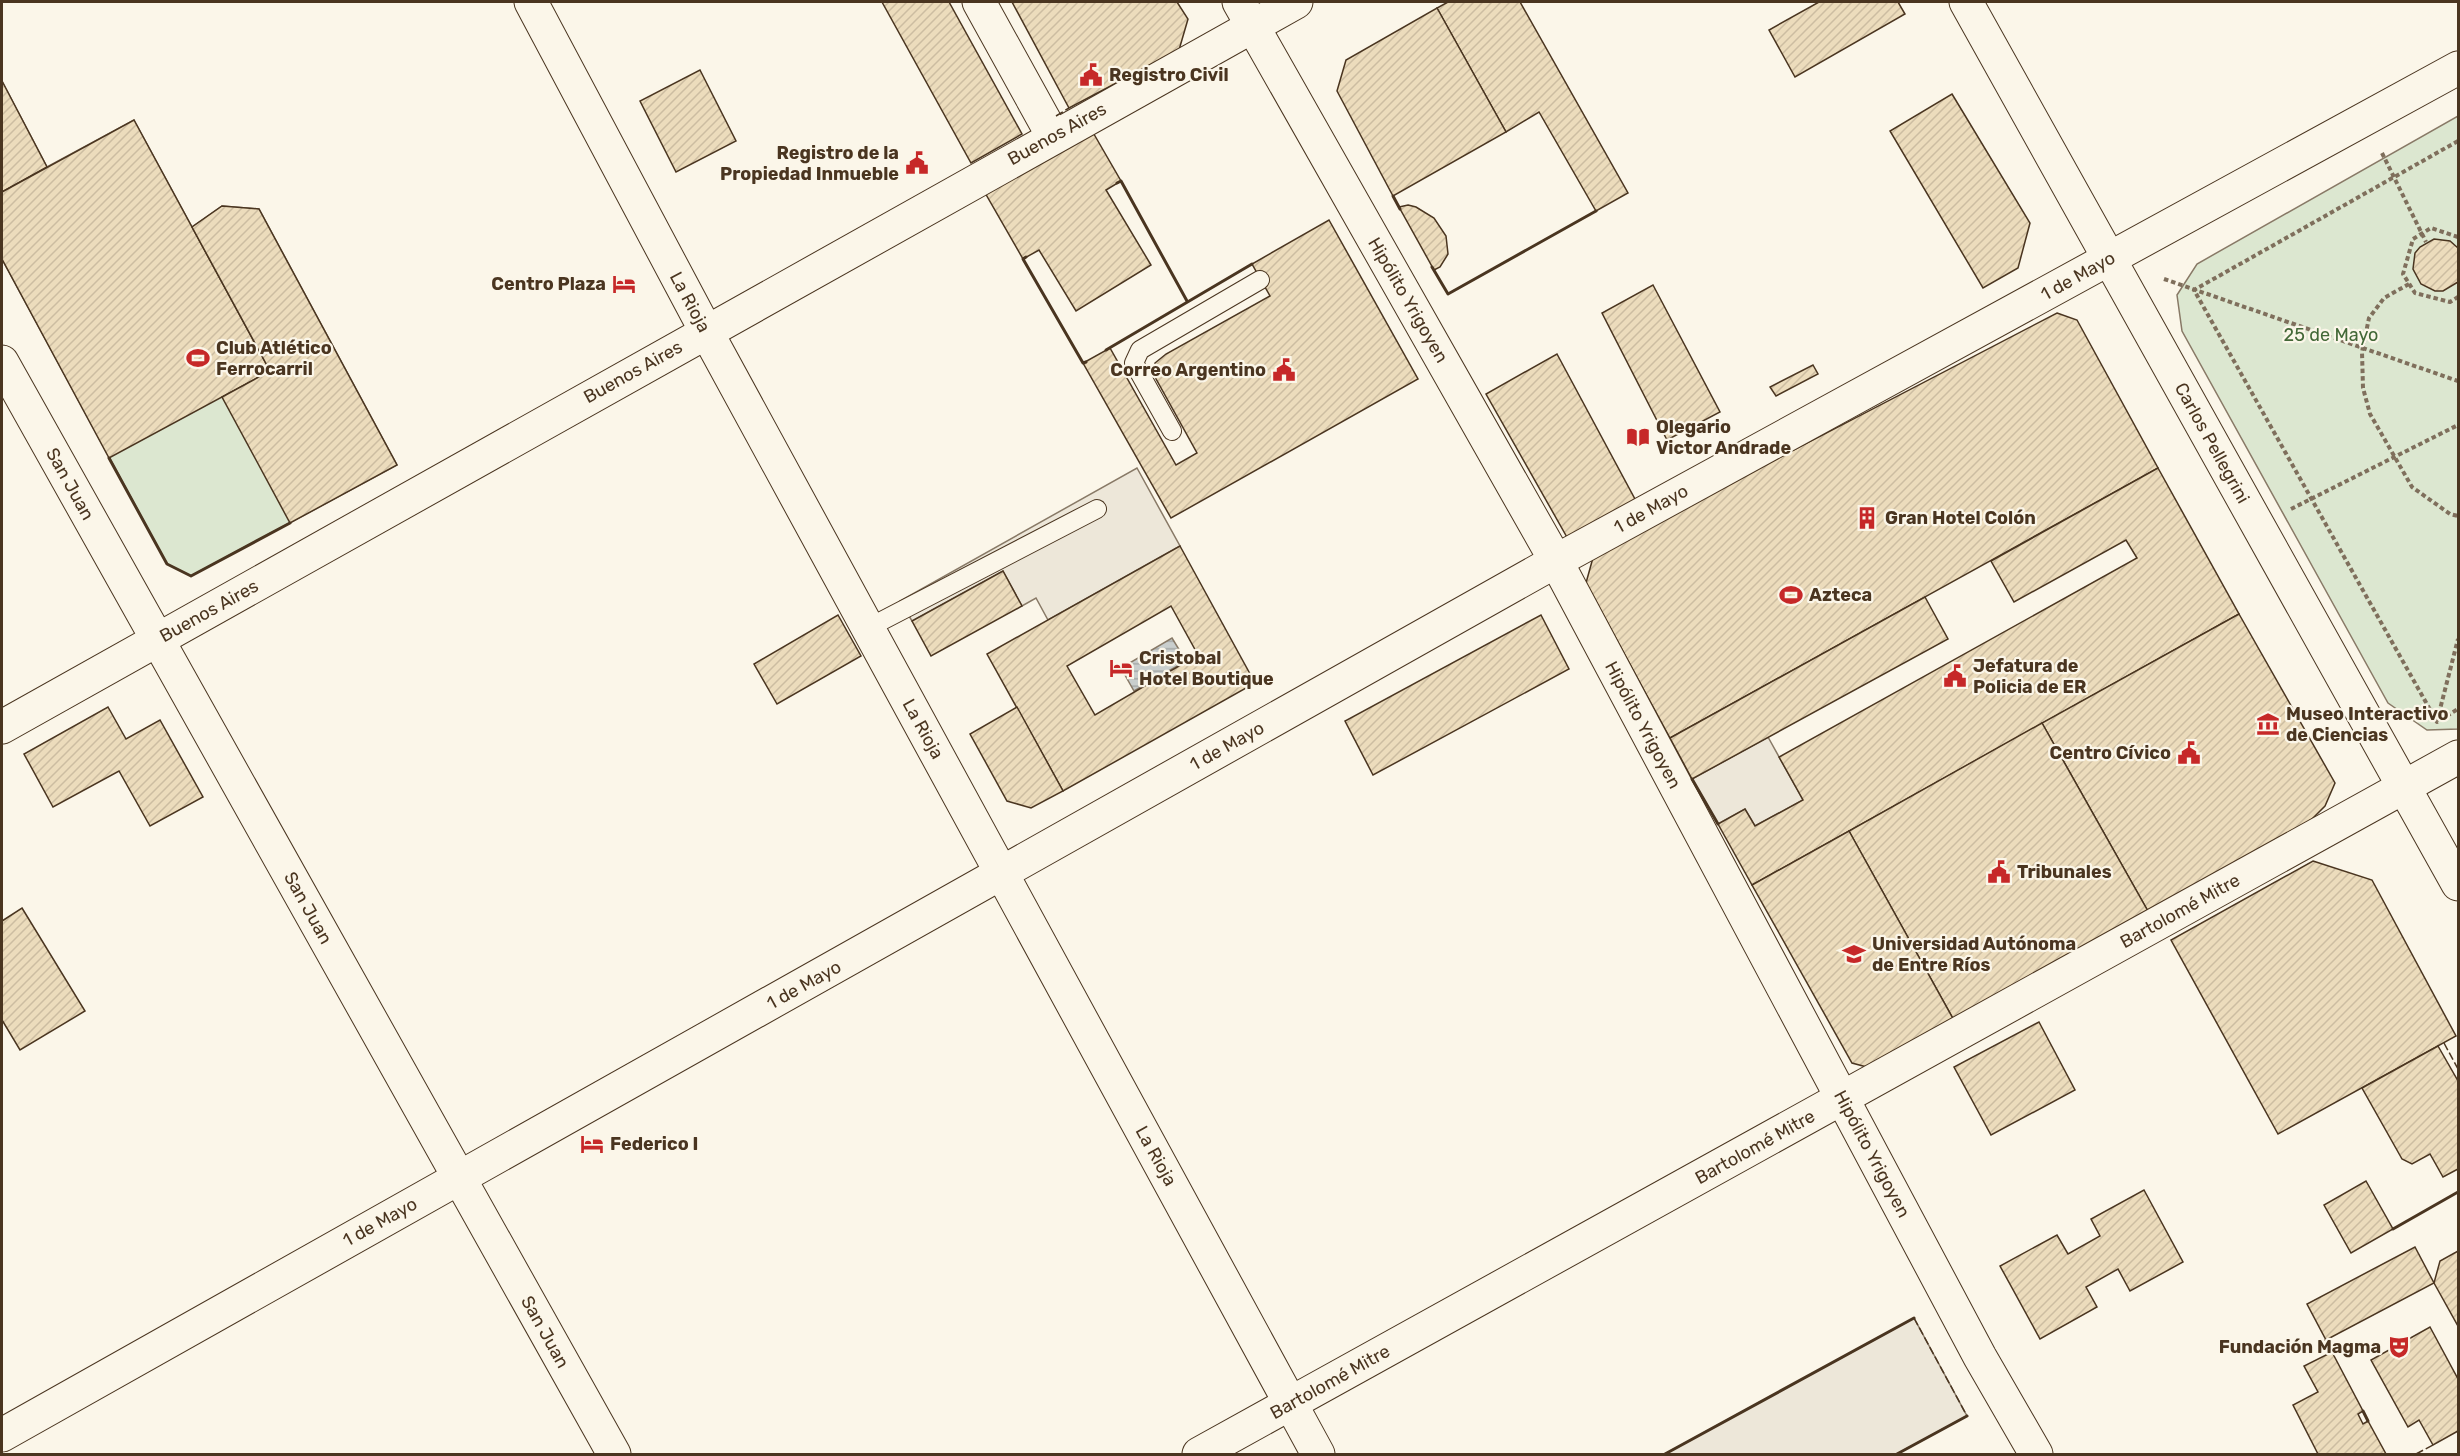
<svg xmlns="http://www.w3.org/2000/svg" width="2460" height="1456" font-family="Rubik,sans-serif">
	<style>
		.park { fill: #dce7d0; stroke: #887966; stroke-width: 1.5 }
		.parking { fill: #ede7d9; stroke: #887966; stroke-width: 1.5 }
		.water { fill: url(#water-rules); stroke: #887966; stroke-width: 1.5 }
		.building { fill: url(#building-hatch); stroke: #4a3520; stroke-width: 1.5; fill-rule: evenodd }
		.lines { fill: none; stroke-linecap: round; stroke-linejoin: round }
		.lane-casing { stroke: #4a3520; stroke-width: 20 }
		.street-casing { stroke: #4a3520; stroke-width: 35 }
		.path { stroke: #7f6f5c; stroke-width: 4; stroke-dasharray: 4.5 3; stroke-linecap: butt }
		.lane { stroke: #fbf6e9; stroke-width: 18 }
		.street { stroke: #fbf6e9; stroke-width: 33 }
		.fence { stroke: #4a3520; stroke-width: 1.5; stroke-dasharray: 8 3; stroke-linecap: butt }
		.wall { stroke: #4a3520; stroke-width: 3 }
		.labels { text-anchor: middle; stroke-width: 4.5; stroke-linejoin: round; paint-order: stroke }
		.poi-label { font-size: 18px; font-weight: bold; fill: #4a3520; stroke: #fbf6e9; text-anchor: start }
		.street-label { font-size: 18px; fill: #4a3520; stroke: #fbf6e9 }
		.park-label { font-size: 18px; fill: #436837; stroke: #fbf6e9 }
	</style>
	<defs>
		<pattern id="water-rules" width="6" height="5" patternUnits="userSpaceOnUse" patternTransform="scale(1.5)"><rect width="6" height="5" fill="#c9cecd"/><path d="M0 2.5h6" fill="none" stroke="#a5a8a6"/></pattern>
		<pattern id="building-hatch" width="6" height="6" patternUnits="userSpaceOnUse" patternTransform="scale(1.5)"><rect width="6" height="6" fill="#ecdcbc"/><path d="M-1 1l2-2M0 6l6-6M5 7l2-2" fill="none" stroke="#ccbda1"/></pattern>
	</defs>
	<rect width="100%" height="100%" fill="#fbf6e9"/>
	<g class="park">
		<polygon points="2,81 47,167 134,120 192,227 222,206 259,209 397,465 191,576 167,564 2,259"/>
		<polygon points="2458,116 2458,729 2427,730 2388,703 2182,331 2177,295 2197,264"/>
	</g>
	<g class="parking">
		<polygon points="1137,468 1180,546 1048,620 1036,598 1022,606 1003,571 912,621 900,601"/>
		<polygon points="1768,737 1803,800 1755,826 1745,809 1718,824 1692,779"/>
		<polygon points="1914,1318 1967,1416 1897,1454 1665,1454"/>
	</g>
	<polygon class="water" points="1172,638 1186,661 1134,691 1121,668"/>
	<g class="building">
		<polygon points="882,2 949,2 1022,134 971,163"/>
		<polygon points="1012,2 1177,2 1188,19 1179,50 1069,108"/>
		<polygon points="1448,2 1520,2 1628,193 1596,211 1539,112 1506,132 1437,8"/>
		<polygon points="1819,2 1898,2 1905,14 1795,77 1769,30"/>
		<polygon points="1437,8 1506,132 1393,196 1337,91 1346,60"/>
		<polygon points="700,70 736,141 676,172 640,101"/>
		<polygon points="2,81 47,167 2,192"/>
		<polygon points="1952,94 2030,223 2018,268 1983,288 1890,131"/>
		<polygon points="134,120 270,371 109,458 2,259 2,192"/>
		<polygon points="1091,129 1121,181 1106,190 1151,265 1076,311 1039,250 1023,259 984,191"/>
		<polygon points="1408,205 1416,207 1434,218 1446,236 1448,254 1440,267 1434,270 1399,207"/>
		<polygon points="222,206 259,209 397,465 290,523 222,397 270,371 192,227"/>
		<polygon points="1329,220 1418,379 1171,518 1083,363 1110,348 1176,465 1197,453 1155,377 1155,363 1166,354 1270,296 1252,264"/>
		<polygon points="2434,239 2450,241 2458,248 2458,282 2443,291 2435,291 2421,284 2413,269 2415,253 2420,247"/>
		<polygon points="1653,285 1720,412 1667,440 1602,313"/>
		<polygon points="2057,313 2077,320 2158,468 1670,738 1586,583 1594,554"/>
		<polygon points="1557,354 1636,501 1568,539 1486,394"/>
		<polygon points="1813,365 1818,374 1776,396 1770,387"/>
		<polygon points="2158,468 2239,614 1752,885 1718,824 1745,809 1755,826 1803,800 1779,757 2137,558 2126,540 2014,602 1991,561"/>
		<path d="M1180,546l75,137 -192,108 -76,-137zM1171,606l27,49 -103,60 -28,-49z"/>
		<polygon points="1003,571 1022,606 931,656 912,621"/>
		<polygon points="1925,597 1948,639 1692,779 1670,738"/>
		<polygon points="2239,614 2335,783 2325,806 2311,820 2149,913 2042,723"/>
		<polygon points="838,615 861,656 777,704 754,664"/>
		<polygon points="1541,615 1569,669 1373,775 1345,721"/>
		<polygon points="108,707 126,739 160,720 203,797 150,826 119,771 53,807 24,754"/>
		<polygon points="1017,707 1063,791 1031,808 1007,801 970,734"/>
		<polygon points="2042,723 2149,913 1956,1024 1849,831"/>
		<polygon points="1849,831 1956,1024 1874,1069 1852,1063 1752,885"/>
		<polygon points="2313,861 2372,880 2456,1036 2278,1134 2171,940"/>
		<polygon points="22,908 85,1011 20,1050 2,1020 2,921"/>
		<polygon points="2039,1022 2075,1090 1991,1135 1954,1067"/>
		<polygon points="2438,1046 2458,1081 2458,1169 2443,1177 2430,1154 2412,1164 2402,1159 2362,1088"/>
		<polygon points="2366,1181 2393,1229 2351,1253 2324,1205"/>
		<polygon points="2144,1190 2183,1262 2130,1291 2118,1269 2086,1287 2097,1307 2040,1339 2000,1266 2057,1235 2068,1254 2100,1236 2091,1219"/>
		<polygon points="2415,1247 2434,1283 2326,1340 2307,1304"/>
		<polygon points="2458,1251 2458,1326 2434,1283 2440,1261"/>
		<polygon points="2430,1327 2458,1379 2458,1431 2433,1445 2419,1420 2408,1427 2371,1360"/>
		<polygon points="2332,1352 2363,1411 2358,1414 2363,1424 2368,1421 2386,1454 2318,1454 2293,1405 2318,1392 2304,1366"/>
	</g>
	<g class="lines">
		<g class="lane-casing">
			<g id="lane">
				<polyline points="1172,431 1134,363 1140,350 1260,280"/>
				<polyline points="868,628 1097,509"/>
			</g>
		</g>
		<g class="street-casing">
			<g id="street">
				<polyline points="531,2 706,331 1318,1454"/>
				<polyline points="979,2 1053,136"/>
				<polyline points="1239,2 1556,561 1980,1357 2036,1454"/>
				<polyline points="1966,2 2458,884"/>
				<polyline points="2,362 614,1454"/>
				<polyline points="2,727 1296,2"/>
				<polyline points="2,1435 1556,561 2458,68"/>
				<polyline points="1199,1454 2458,757"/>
			</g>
		</g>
		<g class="path">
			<polyline points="2458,141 2194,290 2437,722 2458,709"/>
			<polyline points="2382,153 2426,242"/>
			<polyline points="2458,237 2431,228 2413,239 2403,274 2415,293 2450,302 2458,297"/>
			<polyline points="2164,279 2458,381"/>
			<polyline points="2409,284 2384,298 2369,318 2362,352 2363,388 2370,414 2412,487 2450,514 2458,516"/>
			<polyline points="2291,509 2458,425"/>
			<polyline points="2437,721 2458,639"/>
		</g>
		<use href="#lane" class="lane"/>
		<use href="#street" class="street"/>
		<g class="fence">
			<polyline points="1056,116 1069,108"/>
			<polyline points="2444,1043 2458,1069"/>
			<polyline points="1914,1318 1967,1416"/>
			<polyline points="2416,1454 2433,1445"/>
		</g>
		<g class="wall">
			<polyline points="1117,183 1121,181 1187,301"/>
			<polyline points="1393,196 1400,209"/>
			<polyline points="1026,257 1023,259 1083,363 1086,362"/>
			<polyline points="1432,267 1448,294 1596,211"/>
			<polyline points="1106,350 1252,264"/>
			<polyline points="109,458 167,564 191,576 290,523"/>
			<polyline points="1692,779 1718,824"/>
			<polyline points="2393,1229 2458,1192"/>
			<polyline points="2326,1340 2332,1352"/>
			<polyline points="2363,1411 2368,1421"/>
			<polyline points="1665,1454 1914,1318"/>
			<polyline points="1897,1454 1967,1416"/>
		</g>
	</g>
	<defs>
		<g id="civic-bare" transform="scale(1.8)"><path d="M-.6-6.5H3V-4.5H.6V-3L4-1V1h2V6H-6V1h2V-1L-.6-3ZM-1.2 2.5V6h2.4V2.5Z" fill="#c62828" stroke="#fbf6e9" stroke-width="2.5" paint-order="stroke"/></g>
		<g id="hotel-bare" transform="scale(1.8)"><path d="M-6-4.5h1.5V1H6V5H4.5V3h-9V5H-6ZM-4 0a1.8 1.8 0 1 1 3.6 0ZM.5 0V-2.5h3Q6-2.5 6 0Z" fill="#c62828" stroke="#fbf6e9" stroke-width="2.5" paint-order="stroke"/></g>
		<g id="stadium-bare" transform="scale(1.8)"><path d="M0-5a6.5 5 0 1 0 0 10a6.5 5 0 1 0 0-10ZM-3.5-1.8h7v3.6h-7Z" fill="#c62828" stroke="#fbf6e9" stroke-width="2.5" paint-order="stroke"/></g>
		<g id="library-bare" transform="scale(1.8)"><path d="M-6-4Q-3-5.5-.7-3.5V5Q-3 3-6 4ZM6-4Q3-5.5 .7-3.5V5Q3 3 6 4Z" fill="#c62828" stroke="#fbf6e9" stroke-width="2.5" paint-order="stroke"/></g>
		<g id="building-bare" transform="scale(1.8)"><path d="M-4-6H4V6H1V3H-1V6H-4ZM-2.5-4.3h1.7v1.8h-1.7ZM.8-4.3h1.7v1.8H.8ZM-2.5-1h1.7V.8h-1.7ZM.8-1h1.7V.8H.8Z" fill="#c62828" stroke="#fbf6e9" stroke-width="2.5" paint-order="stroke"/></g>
		<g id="museum-bare" transform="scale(1.8)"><path d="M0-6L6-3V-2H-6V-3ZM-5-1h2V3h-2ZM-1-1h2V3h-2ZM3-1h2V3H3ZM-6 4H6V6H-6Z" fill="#c62828" stroke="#fbf6e9" stroke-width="2.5" paint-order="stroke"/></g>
		<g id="university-bare" transform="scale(1.8)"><path d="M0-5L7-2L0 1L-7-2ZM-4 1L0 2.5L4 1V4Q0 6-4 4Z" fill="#c62828" stroke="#fbf6e9" stroke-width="2.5" paint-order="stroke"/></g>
		<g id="theatre-bare" transform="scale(1.8)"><path d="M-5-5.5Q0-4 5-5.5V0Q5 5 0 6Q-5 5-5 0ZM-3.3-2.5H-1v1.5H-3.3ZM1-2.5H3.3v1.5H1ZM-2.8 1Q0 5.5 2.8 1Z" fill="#c62828" stroke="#fbf6e9" stroke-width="2.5" paint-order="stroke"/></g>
	</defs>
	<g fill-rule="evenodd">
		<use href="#civic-bare" x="1091" y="75"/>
		<use href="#civic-bare" x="917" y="163"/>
		<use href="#hotel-bare" x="624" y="284"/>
		<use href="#stadium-bare" x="198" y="358"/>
		<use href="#civic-bare" x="1284" y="370"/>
		<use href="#library-bare" x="1638" y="437"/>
		<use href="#building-bare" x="1867" y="518"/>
		<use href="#stadium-bare" x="1791" y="595"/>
		<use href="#hotel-bare" x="1121" y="668"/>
		<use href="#civic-bare" x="1955" y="676"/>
		<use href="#museum-bare" x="2268" y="724"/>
		<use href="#civic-bare" x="2189" y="753"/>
		<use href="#civic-bare" x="1999" y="872"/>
		<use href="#university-bare" x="1854" y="954"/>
		<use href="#hotel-bare" x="592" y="1144"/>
		<use href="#theatre-bare" x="2399" y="1347"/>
	</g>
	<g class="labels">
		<g class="poi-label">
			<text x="1109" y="81">Registro Civil</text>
			<text x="899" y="159" text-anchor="end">Registro de la<tspan x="899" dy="21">Propiedad Inmueble</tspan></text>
			<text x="606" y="290" text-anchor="end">Centro Plaza</text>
			<text x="216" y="354">Club Atlético<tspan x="216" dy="21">Ferrocarril</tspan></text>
			<text x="1266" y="376" text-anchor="end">Correo Argentino</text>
			<text x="1656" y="433">Olegario<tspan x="1656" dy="21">Victor Andrade</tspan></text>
			<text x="1885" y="524">Gran Hotel Colón</text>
			<text x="1809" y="601">Azteca</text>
			<text x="1139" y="664">Cristobal<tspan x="1139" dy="21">Hotel Boutique</tspan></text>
			<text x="1973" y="672">Jefatura de<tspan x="1973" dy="21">Policia de ER</tspan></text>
			<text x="2286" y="720">Museo Interactivo<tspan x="2286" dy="21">de Ciencias</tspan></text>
			<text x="2171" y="759" text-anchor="end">Centro Cívico</text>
			<text x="2017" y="878">Tribunales</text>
			<text x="1872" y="950">Universidad Autónoma<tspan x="1872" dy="21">de Entre Ríos</tspan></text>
			<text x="610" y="1150">Federico I</text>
			<text x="2381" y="1353" text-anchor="end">Fundación Magma</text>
		</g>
		<g class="street-label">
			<text transform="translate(1057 134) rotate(-29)" y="6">Buenos Aires</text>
			<text transform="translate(2078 276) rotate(-29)" y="6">1 de Mayo</text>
			<text transform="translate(1408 300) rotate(60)" y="6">Hipólito Yrigoyen</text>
			<text transform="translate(690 302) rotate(62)" y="6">La Rioja</text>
			<text transform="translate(633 372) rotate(-29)" y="6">Buenos Aires</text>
			<text transform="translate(2212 443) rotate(61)" y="6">Carlos Pellegrini</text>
			<text transform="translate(70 484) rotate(61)" y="6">San Juan</text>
			<text transform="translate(1651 509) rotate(-29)" y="6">1 de Mayo</text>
			<text transform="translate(209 611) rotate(-29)" y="6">Buenos Aires</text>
			<text transform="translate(1643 725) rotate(62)" y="6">Hipólito Yrigoyen</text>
			<text transform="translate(923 729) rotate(61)" y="6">La Rioja</text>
			<text transform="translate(1227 746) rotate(-29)" y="6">1 de Mayo</text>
			<text transform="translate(308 908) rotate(61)" y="6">San Juan</text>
			<text transform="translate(2180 911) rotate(-29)" y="6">Bartolomé Mitre</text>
			<text transform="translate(804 985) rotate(-29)" y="6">1 de Mayo</text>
			<text transform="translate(1755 1147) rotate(-29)" y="6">Bartolomé Mitre</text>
			<text transform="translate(1872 1154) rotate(62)" y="6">Hipólito Yrigoyen</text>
			<text transform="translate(1156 1156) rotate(61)" y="6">La Rioja</text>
			<text transform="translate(380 1222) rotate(-29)" y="6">1 de Mayo</text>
			<text transform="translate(545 1332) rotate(61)" y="6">San Juan</text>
			<text transform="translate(1330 1382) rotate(-29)" y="6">Bartolomé Mitre</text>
		</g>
		<g class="park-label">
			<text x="2331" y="341">25 de Mayo</text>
		</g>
	</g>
	<rect width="2460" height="1456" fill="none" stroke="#4a3520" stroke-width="6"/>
</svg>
